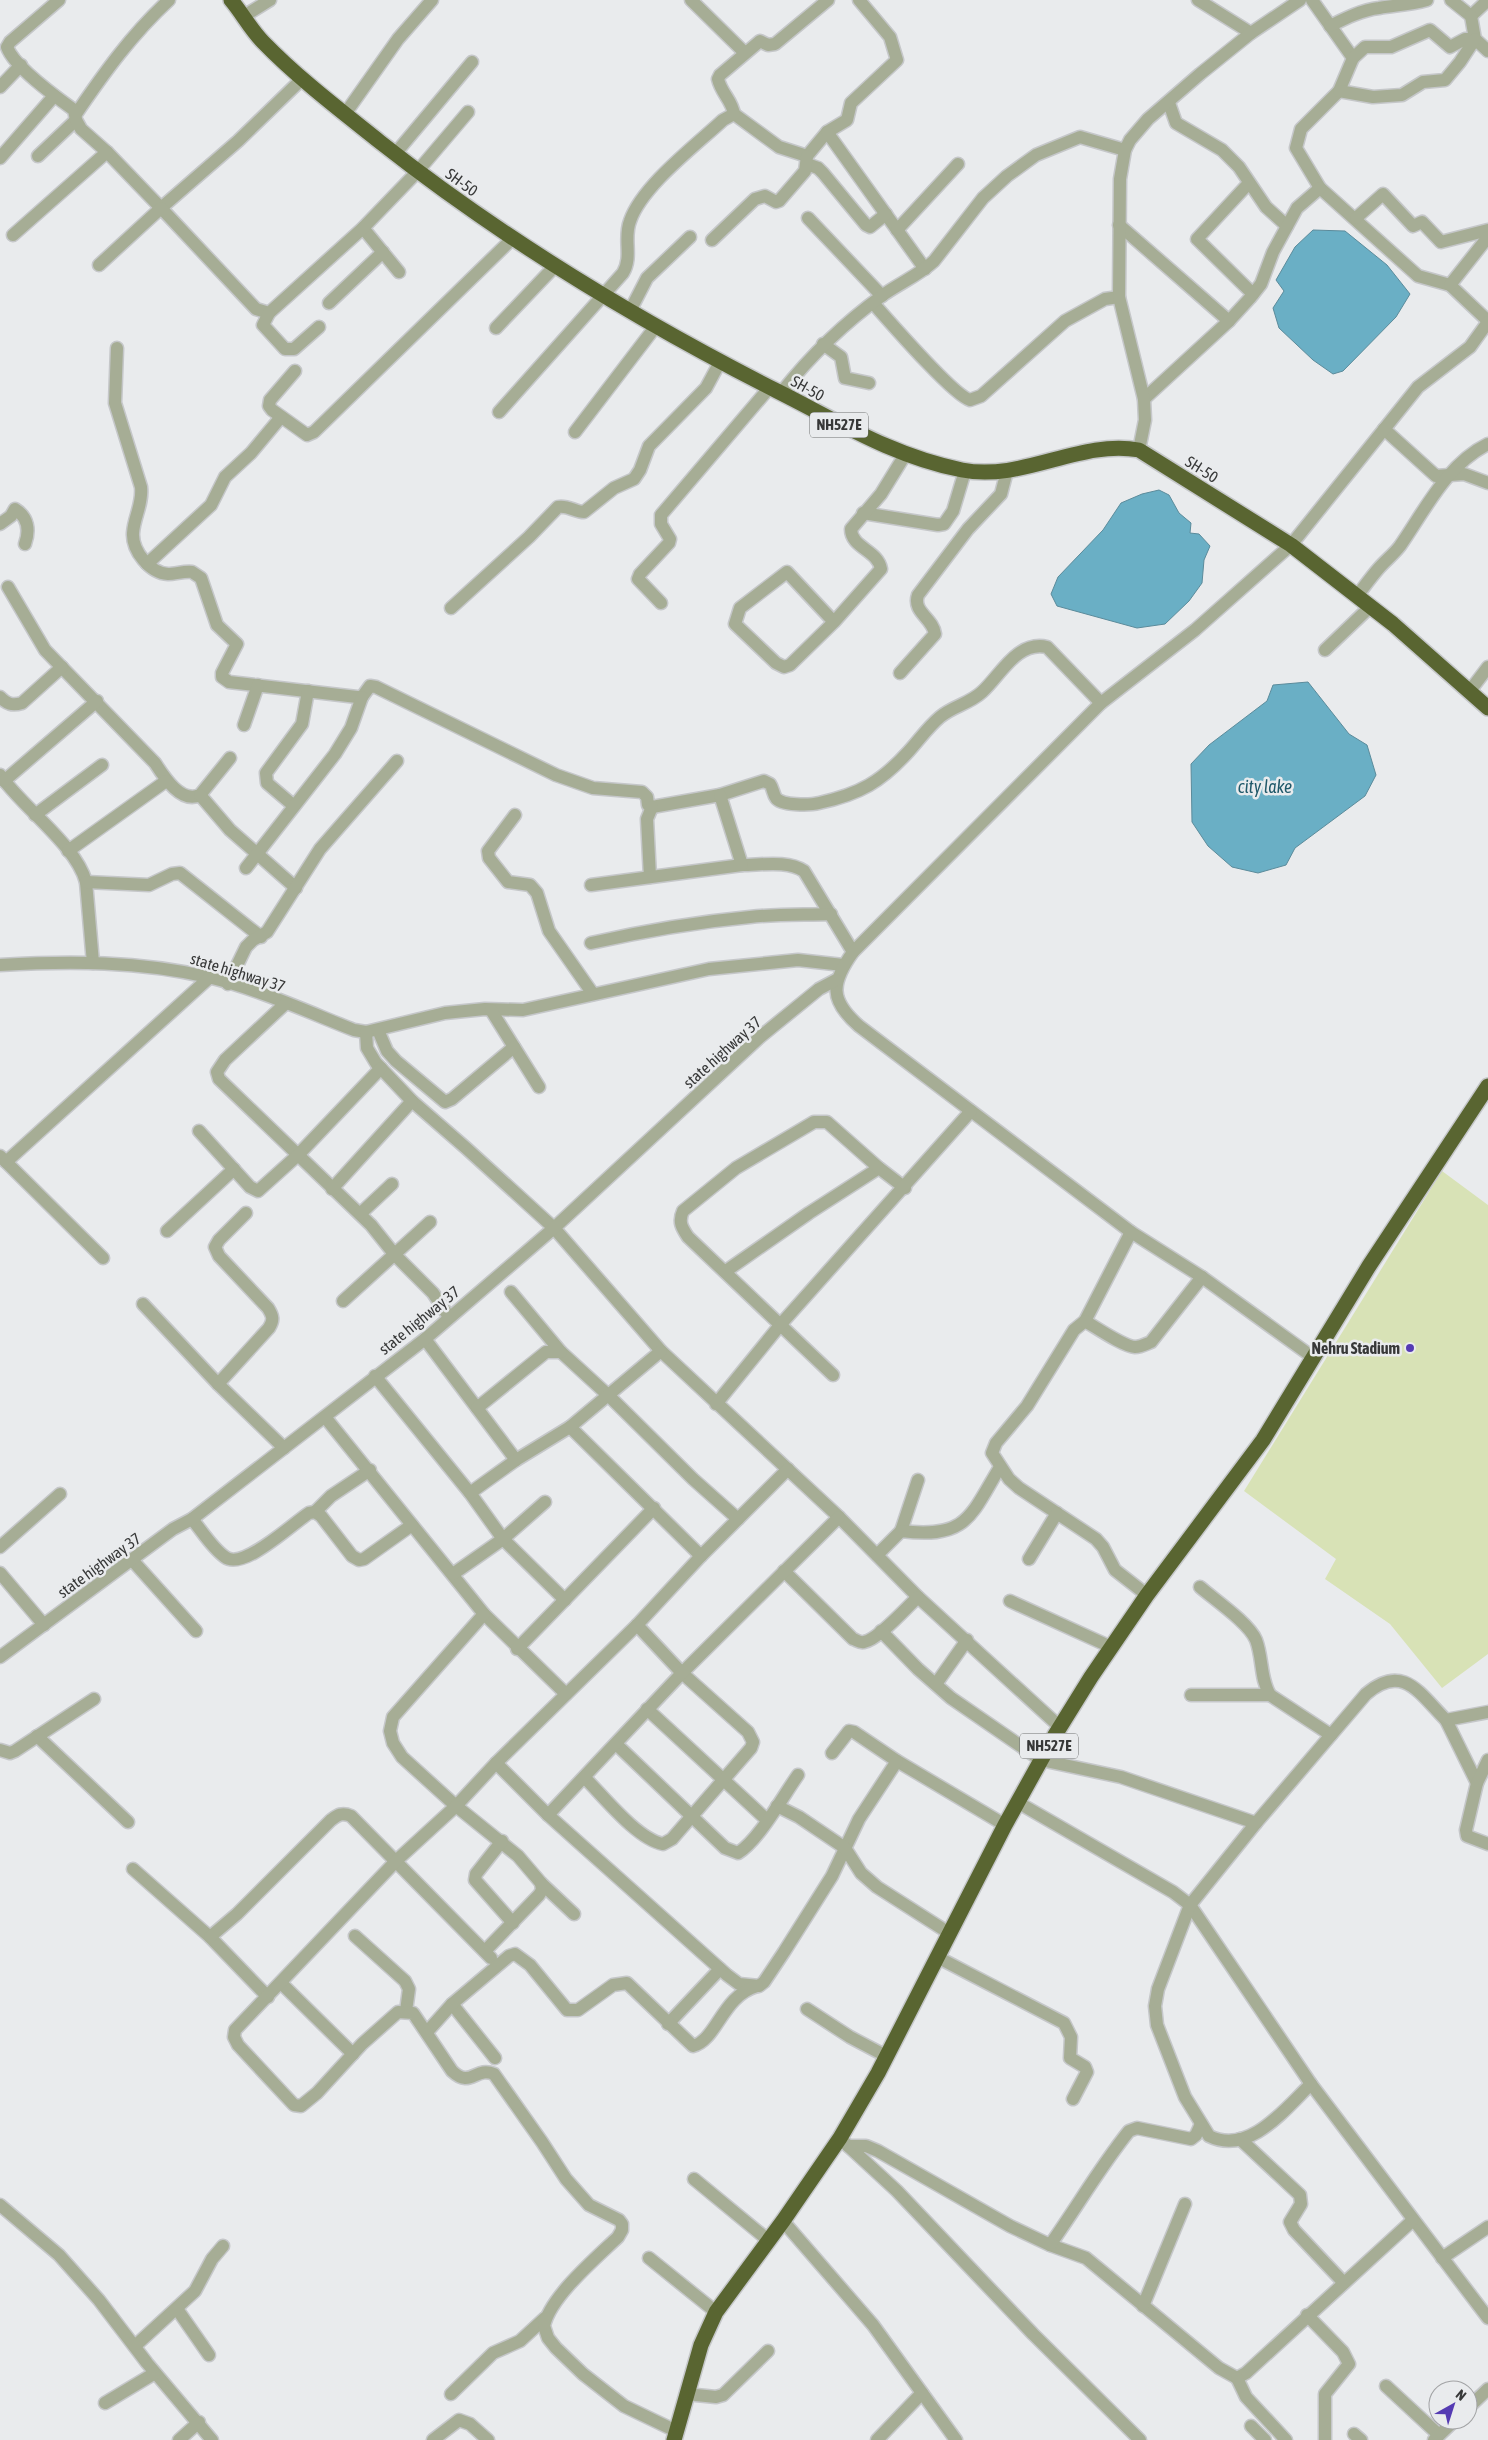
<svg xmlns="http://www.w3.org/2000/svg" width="1488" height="2440" font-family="'Asap Condensed',sans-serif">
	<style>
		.green { fill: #d8e2b6 }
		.water { fill: #6aafc5; stroke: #5b8b9b }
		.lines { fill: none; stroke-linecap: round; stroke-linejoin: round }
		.minor-casing { stroke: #c5c7c9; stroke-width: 15 }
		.highway-casing { stroke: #c5c7c9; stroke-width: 18 }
		.minor { stroke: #a6ad95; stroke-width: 12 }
		.highway { stroke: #596531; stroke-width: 15 }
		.poi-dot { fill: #553bb3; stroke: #e9ebed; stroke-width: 2 }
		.labels { text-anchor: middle; stroke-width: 5; stroke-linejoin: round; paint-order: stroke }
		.shield { fill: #e9ebed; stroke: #6c6e6e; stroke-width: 1 }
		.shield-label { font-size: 15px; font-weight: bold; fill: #373838 }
		.street-label { font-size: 16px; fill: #373838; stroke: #e9ebed }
		.poi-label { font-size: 16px; font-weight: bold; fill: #373838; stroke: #e9ebed; text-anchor: end }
		.water-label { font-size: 18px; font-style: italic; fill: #20596a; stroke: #e9ebed }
	</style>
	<rect width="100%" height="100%" fill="#e9ebed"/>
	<polygon class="green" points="1442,1171 1488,1205 1488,1654 1442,1688 1390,1624 1325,1579 1336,1559 1244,1491"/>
	<g class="water">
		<polygon points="1313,230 1345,231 1387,265 1410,294 1396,317 1343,371 1333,374 1313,360 1279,328 1273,308 1284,291 1276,280 1295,247"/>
		<polygon points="1159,490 1169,495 1179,513 1191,523 1190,533 1199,534 1210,546 1204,560 1202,583 1189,601 1165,624 1137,628 1057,606 1051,594 1058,577 1103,530 1121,503 1142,494"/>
		<polygon points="1308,682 1349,734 1367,745 1376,775 1365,796 1295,848 1286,865 1258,873 1232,867 1208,846 1192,822 1191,764 1209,745 1267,701 1273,685"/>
	</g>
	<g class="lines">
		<g class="minor-casing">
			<g id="minor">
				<polyline points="691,0 744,52"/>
				<polyline points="1198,0 1251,33"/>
				<polyline points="1312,0 1353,58 1339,91 1301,129 1296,148 1320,188 1418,276 1450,285 1488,321"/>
				<polyline points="1451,0 1471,16 1488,0"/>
				<polyline points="244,16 270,0"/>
				<polyline points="1471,16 1475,39 1488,51"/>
				<path d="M1330,26c16,-8 32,-16 49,-18 18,-3 30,-3 48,-8"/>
				<polyline points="1353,58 1365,47 1391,47 1430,30 1450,47 1465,39 1475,39"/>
				<polyline points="0,87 21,65"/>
				<polyline points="1339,91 1373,97 1402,95 1423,82 1445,80 1460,62 1475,39"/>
				<polyline points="1169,103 1176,123 1222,150 1239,167 1266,207 1287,226"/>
				<path d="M76,114c28,-41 56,-80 93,-114"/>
				<polyline points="345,114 398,39 432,0"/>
				<polyline points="734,114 779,147 807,156 827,132 847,120 851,103 897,60 890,37 859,0"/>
				<polyline points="827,132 925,269"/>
				<polyline points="107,152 161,208 238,141 302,79"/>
				<polyline points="395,154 472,62"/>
				<polyline points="38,156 76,120"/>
				<polyline points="0,158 54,96"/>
				<polyline points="807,164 818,168 823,173 866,225 870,227 886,214"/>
				<polyline points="1249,183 1197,239 1253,294"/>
				<polyline points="808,218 882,296"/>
				<polyline points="1356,218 1383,194 1413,226 1422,222 1441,242 1488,230"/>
				<polyline points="1119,225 1229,321"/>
				<polyline points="363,228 399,272"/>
				<polyline points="897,230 958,164"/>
				<path d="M13,235l94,-83 -26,-23 -5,-9 -2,-10c-18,-13 -60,-43 -67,-63l3,-5 49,-42"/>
				<polyline points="712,240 755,199 765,196 776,202 779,201 805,171 807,156"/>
				<polyline points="99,265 161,208 256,309 269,313 363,228 417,172 468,112"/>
				<polyline points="1450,285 1488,237"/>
				<polyline points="329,303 383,252"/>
				<path d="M873,303c16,18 80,92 97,97l11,-4 84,-75 40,-22 14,-2"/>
				<polyline points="630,311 647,278 690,237"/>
				<polyline points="269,313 263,325 285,349 294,349 319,327"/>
				<polyline points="496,328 556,265"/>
				<polyline points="823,344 841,357 845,378 869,383"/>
				<path d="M117,348l-2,55 26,84c2,17 -7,30 -8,46 -1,18 17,40 35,41 8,0 16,-3 24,-2l9,6 16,47 20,19 -15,29v4l7,5 128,15h5l8,-11 6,1 180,88 37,13 49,4 5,5 1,8 4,2 68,-12 44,-14 6,3c3,4 3,10 6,14 5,8 35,7 43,5 41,-9 62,-21 90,-52 10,-11 19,-24 31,-34 13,-11 29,-13 42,-25 18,-16 35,-52 65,-45l54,56"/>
				<polyline points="295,371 270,400 269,406 272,410 307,435 314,432 512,239"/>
				<path d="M781,393c30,-38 63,-70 102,-98 17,-12 36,-20 51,-34l49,-63 24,-22 29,-21 44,-18 45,13"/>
				<polyline points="1144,399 1229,321 1250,298 1261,284 1273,252 1297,208 1320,188"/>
				<path d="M499,412l124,-139c10,-17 0,-34 7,-52 12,-35 65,-75 93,-101l11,-6c-2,-14 -13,-21 -16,-35l2,-4 40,-34 8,4 7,-1 53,-44"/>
				<polyline points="1384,429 1436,476 1464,474 1488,483"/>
				<polyline points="575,432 656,326"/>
				<polyline points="1139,450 1145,420 1144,399 1119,297 1120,179 1125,150 1130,140 1148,119 1200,74 1251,33 1300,0"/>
				<polyline points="863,513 938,525 944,524 953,511 965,471"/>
				<path d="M0,524l11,-8 4,-7c13,8 15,21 10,35"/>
				<polyline points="147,564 211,505 225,477 251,453 281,417"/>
				<path d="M8,587l37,63 110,113c9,14 26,41 45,32l30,-37"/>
				<path d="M1357,596c7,-9 14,-19 22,-28 7,-8 15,-14 21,-22 25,-36 47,-82 88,-102"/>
				<polyline points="661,603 638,579 640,574 669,543 670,539 661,524 661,515 770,387"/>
				<path d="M451,608l78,-71 29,-30c10,-2 17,5 26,5l30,-24 20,-9 6,-9 9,-24 57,-58 14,-26"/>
				<path d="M834,622l-44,43 -6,2 -8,-4 -41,-39 5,-16 47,-36 47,50 47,-53c-3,-19 -30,-21 -30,-40l30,-35 24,-39"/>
				<polyline points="1325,650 1371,606"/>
				<path d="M900,673l35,-39c-2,-16 -23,-22 -17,-39l50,-66 33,-35 6,-23"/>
				<polyline points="1469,692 1488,667"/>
				<path d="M0,697c7,7 12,9 22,6l40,-36"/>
				<polyline points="244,725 258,685"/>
				<path d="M0,775c23,33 76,70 86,107l7,81"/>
				<polyline points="4,781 97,701"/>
				<polyline points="200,795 230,830 296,888"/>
				<path d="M720,795l22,70c19,0 46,-5 62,6l49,81"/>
				<polyline points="294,806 267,783 266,773 302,724 308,691"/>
				<polyline points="35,815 102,765"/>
				<polyline points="515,815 488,851 489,858 508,882 530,885 537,893 549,931 593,994"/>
				<polyline points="68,851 166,781"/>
				<polyline points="246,868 335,754 351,728 362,697"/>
				<polyline points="650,877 647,819 652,807"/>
				<polyline points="86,882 149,885 172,874 180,873 261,937"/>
				<polyline points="591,885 742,865"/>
				<path d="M591,943c53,-12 106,-21 159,-26 27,-3 54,-2 81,-3"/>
				<path d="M0,965c70,-4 139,-4 208,12 50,12 98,34 146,53l12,2 79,-19 40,-4 38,1 186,-41 89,-9 45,5"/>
				<polyline points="228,984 246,947 253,940 267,932 320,849 397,761"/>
				<polyline points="286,1003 225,1060 217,1072 219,1079 371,1225 395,1255 433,1293 449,1317"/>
				<polyline points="491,1010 539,1087"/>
				<polyline points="378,1030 387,1051 396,1061 445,1102 452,1099 514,1047"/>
				<polyline points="366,1032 367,1048 376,1063 412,1101 466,1148 554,1228 661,1351 839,1517 918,1597 1060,1727"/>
				<polyline points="199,1131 250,1187 258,1191 298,1155 381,1068"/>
				<polyline points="0,1156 103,1258"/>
				<polyline points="6,1162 209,978"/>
				<polyline points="332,1189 412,1101"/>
				<polyline points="360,1214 392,1184"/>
				<polyline points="167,1231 234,1169"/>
				<polyline points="1131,1232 1085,1321 1074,1330 1027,1406 996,1443 992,1453 1009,1479 1019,1488 1096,1539 1103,1547 1115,1570 1147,1595"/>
				<polyline points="726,1271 809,1213 879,1168"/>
				<polyline points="511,1292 561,1352 609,1396 693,1479 738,1519"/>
				<polyline points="343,1301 430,1222"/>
				<polyline points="143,1304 218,1384 284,1448"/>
				<path d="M1085,1321c12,7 38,25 50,26 6,0 11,-3 16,-5l51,-65"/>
				<polyline points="425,1339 516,1460"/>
				<path d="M1314,1358l-112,-81 -71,-45 -272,-206c-30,-26 -28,-43 -6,-74l248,-249 94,-73 96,-85 127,-158 52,-40 18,-25"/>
				<path d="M833,1375l-145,-138c-6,-9 -10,-15 -5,-26l53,-43 78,-46h13l52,46 26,20"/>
				<polyline points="375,1376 470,1493 503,1539 565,1600"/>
				<path d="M218,1384l51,-56c5,-8 4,-12 -1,-20l-49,-52 -4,-9 4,-7 27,-27"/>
				<polyline points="716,1404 781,1324 971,1111"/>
				<polyline points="477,1408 546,1352 561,1352"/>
				<polyline points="325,1417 484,1614 566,1694"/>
				<polyline points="570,1427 701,1556"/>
				<polyline points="470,1493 516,1460 570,1427 661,1351"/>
				<polyline points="315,1512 331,1496 370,1470"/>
				<path d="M192,1519c10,12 20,29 33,38 18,14 67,-33 84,-44l6,-1 6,4 31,40 7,4 5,-1 48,-34"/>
				<polyline points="901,1531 918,1480"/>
				<polyline points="0,1547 60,1494"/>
				<path d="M877,1555l24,-24c66,8 69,-14 99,-64"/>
				<polyline points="1029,1559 1057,1513"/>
				<polyline points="133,1561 196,1631"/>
				<path d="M784,1571l69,68c4,1 6,4 11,3 14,-2 43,-35 54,-45"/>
				<polyline points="0,1573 44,1625"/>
				<polyline points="453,1574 503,1539 545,1502"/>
				<path d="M1200,1587c15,13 49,36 56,53 7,18 4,39 14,55l61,40"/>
				<polyline points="1010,1601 1111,1647"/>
				<polyline points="484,1614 393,1717 390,1731 393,1743 402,1757 456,1806 518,1856 541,1883 542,1890 539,1895 485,1951"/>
				<polyline points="881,1631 918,1669 951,1698 1041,1760 1121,1777 1256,1823"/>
				<polyline points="517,1649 654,1508"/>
				<polyline points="0,1657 173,1529 192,1519 425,1339 554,1228 760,1037 819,989 836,980"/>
				<polyline points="936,1684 967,1640"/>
				<polyline points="1191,1695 1270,1695"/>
				<polyline points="647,1709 767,1820"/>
				<polyline points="1446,1720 1477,1783"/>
				<polyline points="37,1736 128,1822"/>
				<path d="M616,1744l109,104 13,5c21,-13 45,-57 60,-78"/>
				<polyline points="0,1750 10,1753 15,1751 94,1699"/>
				<polyline points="832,1753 849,1731 854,1732 897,1761 1005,1825"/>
				<polyline points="1488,1760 1477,1783 1466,1830 1467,1836 1488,1844"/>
				<polyline points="496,1763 548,1815 727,1975 739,1984 759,1986 764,1982 784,1952 832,1876 859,1819 897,1761"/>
				<path d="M585,1778c19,19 52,61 78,66l9,-5 79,-91 2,-6 -5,-10 -66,-59 -45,-48"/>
				<polyline points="1017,1802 1173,1892 1190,1905 1311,2084 1488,2318"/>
				<polyline points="777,1806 799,1817 845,1848 861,1873 877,1887 949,1933"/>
				<polyline points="548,1815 682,1673 839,1517"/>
				<polyline points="502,1841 476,1874 475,1880 513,1923"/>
				<polyline points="133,1869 210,1937 268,1997"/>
				<polyline points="541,1883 574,1914"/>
				<polyline points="355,1936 405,1981 409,1989 406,2011"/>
				<path d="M210,1937l27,-23 94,-94c7,-5 11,-8 20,-4l140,142"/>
				<polyline points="937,1957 1064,2023 1071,2037 1070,2058 1085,2067 1087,2072 1073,2099"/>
				<polyline points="281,1983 353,2054"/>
				<polyline points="452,2004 495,2058"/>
				<polyline points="807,2009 850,2037 886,2056"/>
				<polyline points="668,2024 720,1969"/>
				<path d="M427,2032l25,-28 57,-48 6,-2 15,11 37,45h11l35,-25 14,-2 66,63c24,-6 29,-50 64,-60"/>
				<path d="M1311,2084c-26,25 -62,72 -102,52l-24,-39 -28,-72 -2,-19 3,-17 32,-84 66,-82 110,-129c37,-32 54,0 80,26l42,-8"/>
				<polyline points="1240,2139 1300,2195 1301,2204 1290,2222 1294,2230 1344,2283"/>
				<polyline points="845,2143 897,2191 1033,2334 1140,2440"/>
				<polyline points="848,2146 866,2146 878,2151 1010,2226 1050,2245 1086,2258 1219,2368 1237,2378 1246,2373 1412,2221"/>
				<polyline points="694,2179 768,2240"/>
				<polyline points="0,2205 59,2255 99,2300 147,2363 212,2440"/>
				<polyline points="783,2221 873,2325 956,2440"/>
				<path d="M1050,2245c27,-38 50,-78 79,-114l8,-3 54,11 5,-4 5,-11"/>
				<polyline points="649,2258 716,2312"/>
				<polyline points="1442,2258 1488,2227"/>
				<polyline points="1143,2306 1185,2204"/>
				<polyline points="177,2309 209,2355"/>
				<polyline points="1307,2315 1343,2352 1349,2364 1325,2394 1325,2440"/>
				<polyline points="135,2346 195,2291 212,2259 223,2246"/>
				<polyline points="1237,2378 1246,2397 1286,2440"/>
				<polyline points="1386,2386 1439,2435"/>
				<polyline points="451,2394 493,2353 520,2341 545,2318"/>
				<polyline points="686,2394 716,2397 723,2395 768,2351"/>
				<polyline points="105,2403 155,2373"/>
				<polyline points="1468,2408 1488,2389"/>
				<polyline points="1251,2426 1265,2440"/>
				<path d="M676,2431l-52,-25 -41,-32 -27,-26 -8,-10 -4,-12c6,-29 52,-68 74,-89l4,-7v-6l-3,-4 -30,-15 -23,-26 -24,-37 -48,-68c-19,-8 -23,15 -42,-3l-39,-58 -15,-1 -36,32 -45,49 -16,13 -7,-1 -56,-60 -4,-8 1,-7 162,-170 59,-54 40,-43 141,-138 64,-69 87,-87"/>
				<polyline points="1354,2434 1361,2440"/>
				<polyline points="179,2440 199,2422"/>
				<polyline points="433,2440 459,2420 470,2424 488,2440"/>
				<polyline points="877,2440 922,2393"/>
				<polyline points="1434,2440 1455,2420"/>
			</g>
		</g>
		<g class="highway-casing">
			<g id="highway">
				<path d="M231,0c11,13 20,30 32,42 36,37 77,68 117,100 123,97 257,178 397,249 62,31 115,65 185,79 61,12 118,-31 177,-20l152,95 102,79 95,84"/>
				<polyline points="674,2440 701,2345 716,2312 783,2221 840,2138 878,2073 1005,1825 1055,1735 1091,1677 1147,1595 1263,1440 1369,1266 1488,1086"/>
			</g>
		</g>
		<use href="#minor" class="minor"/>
		<use href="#highway" class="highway"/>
	</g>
	<circle class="poi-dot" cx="1410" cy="1348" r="5"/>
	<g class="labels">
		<g class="shield">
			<rect x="810" y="412.5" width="58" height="25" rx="4"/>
			<rect x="1020" y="1733.5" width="58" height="25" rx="4"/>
		</g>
		<g class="shield-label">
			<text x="839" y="430">NH527E</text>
			<text x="1049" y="1751">NH527E</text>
		</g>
		<g class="street-label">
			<text transform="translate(462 182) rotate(36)" y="6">SH-50</text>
			<text transform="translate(808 388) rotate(29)" y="6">SH-50</text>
			<text transform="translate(1202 469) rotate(32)" y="6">SH-50</text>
			<text transform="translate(238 972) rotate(17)" y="6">state highway 37</text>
			<text transform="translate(722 1052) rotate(-42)" y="6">state highway 37</text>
			<text transform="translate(419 1320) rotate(-39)" y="6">state highway 37</text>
			<text transform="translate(99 1565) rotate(-36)" y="6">state highway 37</text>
		</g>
		<g class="poi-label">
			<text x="1400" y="1354">Nehru Stadium</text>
		</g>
		<g class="water-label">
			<text x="1265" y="793">city lake</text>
		</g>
	</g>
	<g transform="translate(1453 2405) rotate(39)"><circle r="24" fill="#e9ebed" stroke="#a2a3a5"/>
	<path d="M0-4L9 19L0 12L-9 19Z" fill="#553bb3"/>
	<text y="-8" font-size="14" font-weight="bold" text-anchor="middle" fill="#373838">N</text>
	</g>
</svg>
